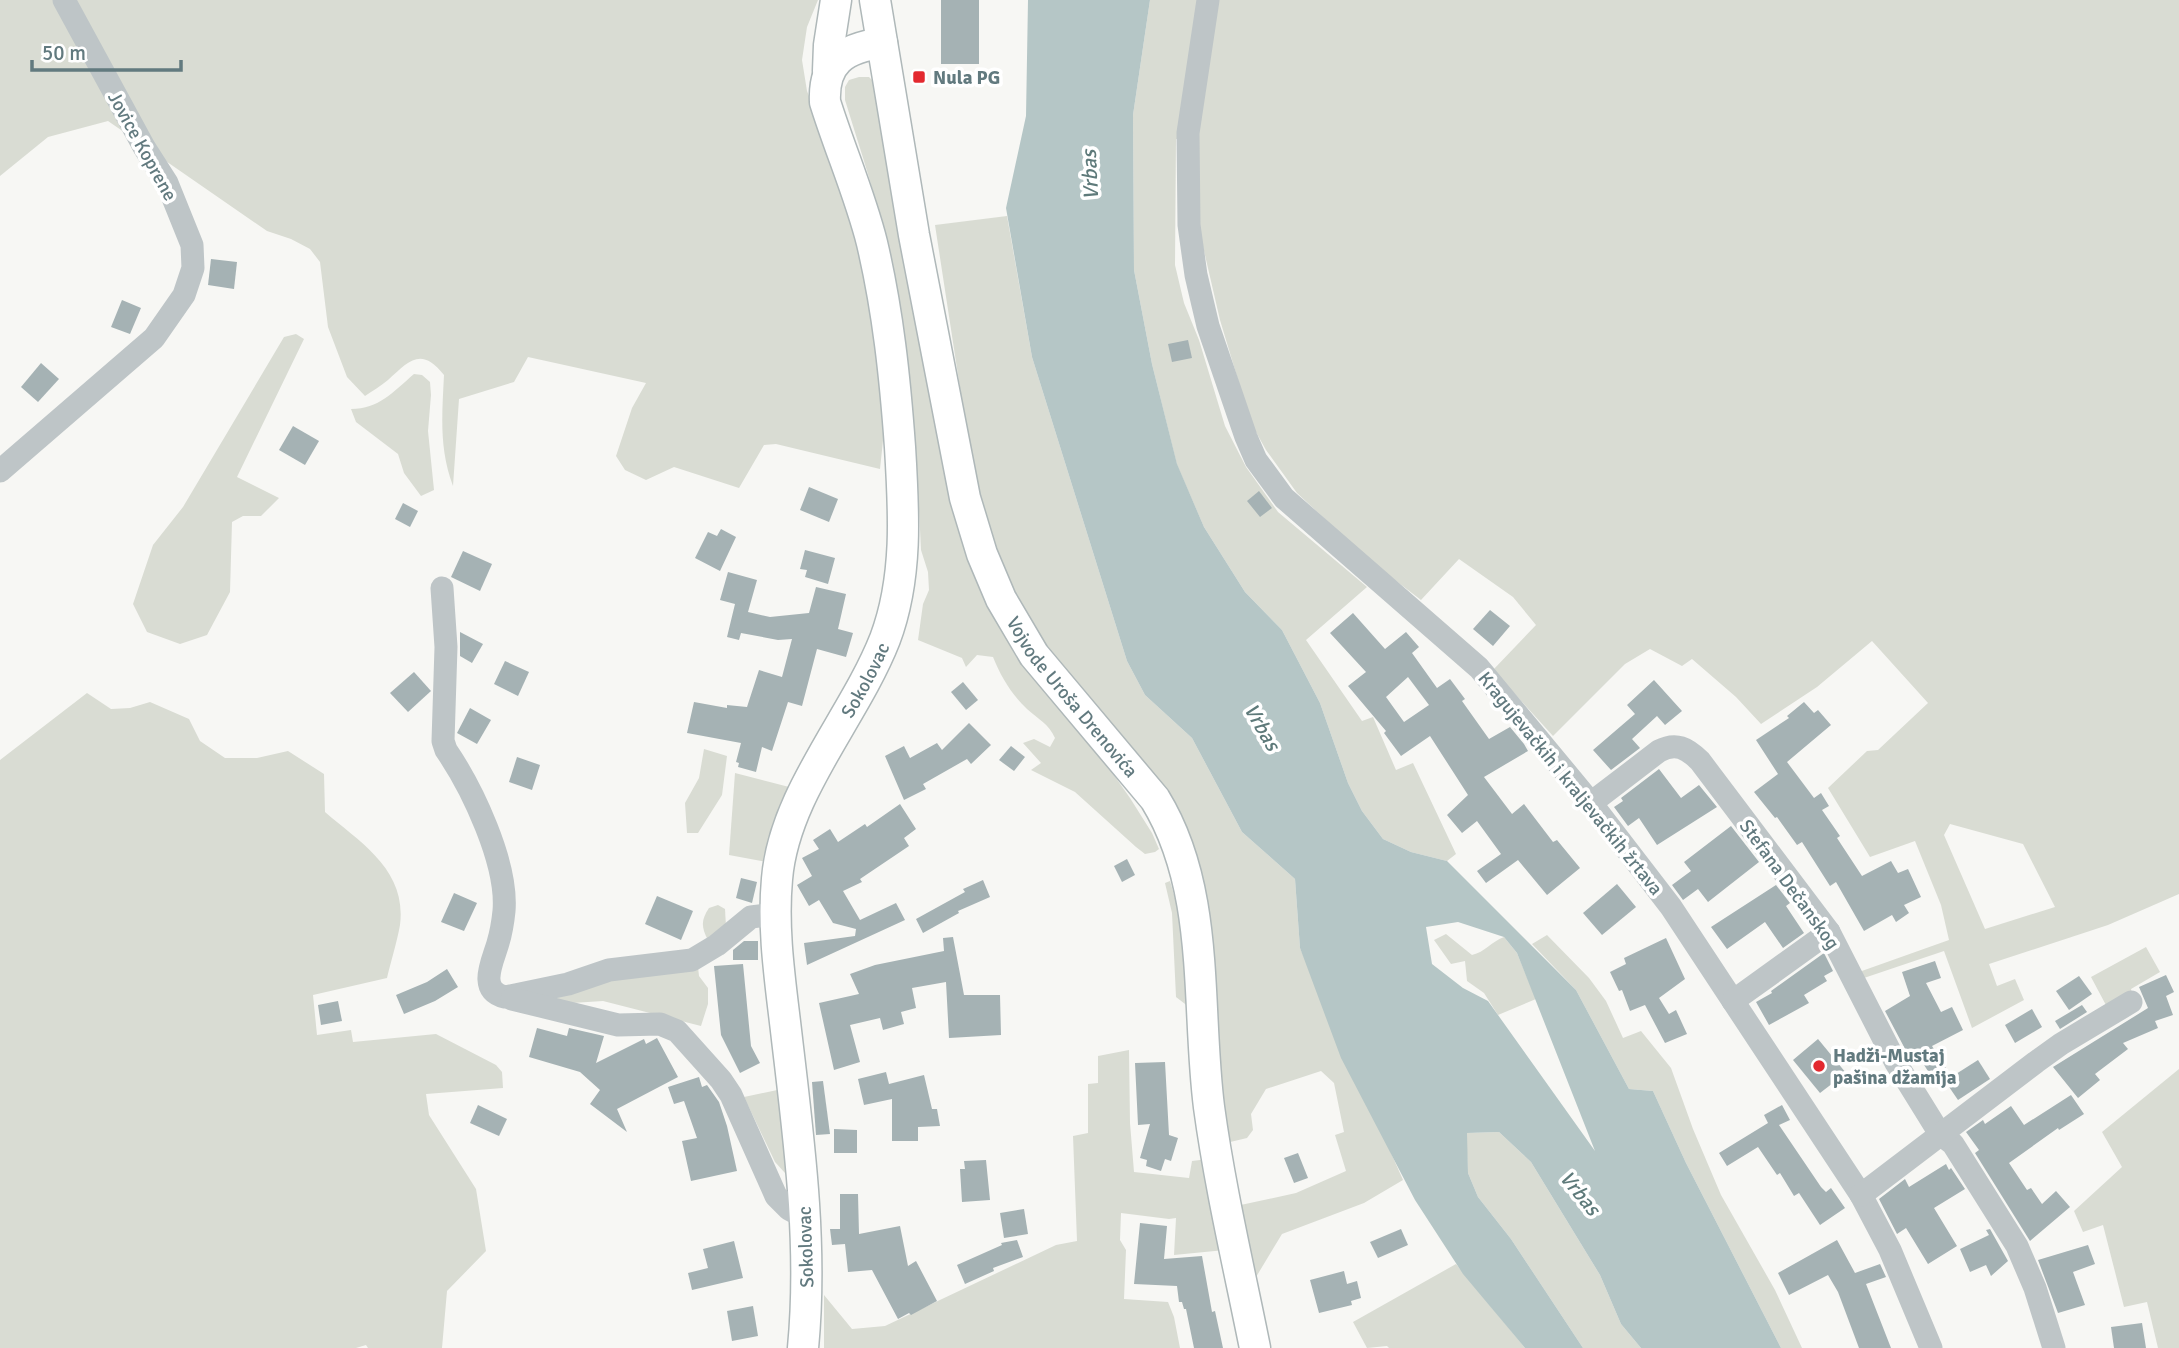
<svg xmlns="http://www.w3.org/2000/svg" width="2179" height="1348" font-family="Signika,sans-serif">
	<style>
		.green { fill: #d9dcd3; fill-rule: evenodd }
		.water { fill: #b5c6c6; fill-rule: evenodd }
		.building { fill: #a5b2b4; fill-rule: evenodd }
		.lines { fill: none; stroke-linecap: round; stroke-linejoin: round }
		.major-casing { stroke: #afb8b9; stroke-width: 33 }
		.minor { stroke: #bec5c7; stroke-width: 23 }
		.major { stroke: #fff; stroke-width: 30 }
		.poi-dot { fill: #e3292f; stroke: #fff; stroke-width: 2.5 }
		.labels { text-anchor: middle; stroke-width: 7; stroke-linejoin: round; paint-order: stroke }
		.poi-label { font-size: 19px; font-weight: bold; fill: #627a7f; stroke: #fff; text-anchor: start }
		.street-label { font-size: 19px; fill: #627a7f; stroke: #fff }
		.water-label { font-size: 21px; font-style: italic; fill: #5e7a7a; stroke: #fff }
	</style>
	<rect width="100%" height="100%" fill="#f7f7f4"/>
	<g class="green">
		<path d="M0,0h818l-11,27 -5,33 5,31 33,84 23,92 18,103 4,52 -5,47 -104,-25 -12,1 -25,43 -65,-21 -28,13 -21,-10 -9,-14 16,-48 14,-25 -118,-26 -14,25 -55,17 -6,87c-14,-38 -11,-70 -9,-111 -23,-29 -35,-14 -56,5 -7,6 -16,11 -23,16l-18,-19 -19,-50 -8,-65 -10,-13 -19,-10 -24,-8 -159,-110 -60,16 -48,39z"/>
		<path d="M1150,0h1029v894l-71,31 -119,39 8,22 18,-7 9,21 -52,28 -28,-77 -83,28 -2,-7 90,-32 -8,-35 -26,-64 -45,16 -42,-69 39,-37 11,-1 50,-47 -56,-62 -55,46 -56,37 -25,-27 -44,-38 -10,7 -32,-17 -25,15 -72,72 -60,-66 43,-45 -23,-28 -54,-38 -38,41 -52,-40 -72,-67 -31,-43 -15,-27 -31,-103 -22,-95v-87l-22,1 -1,126 9,38 15,37 26,86 21,41 32,45 89,75 -61,53 56,81 11,-4 23,53 17,-7 43,91 -9,7 -36,-9 -28,-13 -21,-28 -14,-28 -28,-80 -38,-73 -37,-38 -41,-65 -27,-62 -25,-101 -18,-94 -1,-155zM1950,824l73,20 32,63 -70,22 -41,-94z"/>
		<path d="M859,77h10l6,6 32,199 65,285 34,70 37,53 49,54 38,54 22,35 7,16 -4,3 -10,2 -9,-7 -61,-55 -44,-22 10,-7 -18,-20 11,-4 16,8 5,-9c-6,-14 -17,-19 -28,-29 -15,-14 -26,-32 -34,-52l-16,-2 -11,12 -4,-9 -44,-18 5,-36 6,-14 -1,-18 -7,-22c-4,-85 -9,-170 -23,-254 -11,-67 -33,-131 -53,-196v-13l4,-7z"/>
		<polygon points="1007,216 1032,357 1127,661 1145,695 1192,738 1242,832 1295,879 1300,948 1403,1180 1364,1203 1282,1234 1253,1282 1236,1206 1296,1193 1346,1171 1335,1135 1344,1132 1334,1083 1321,1071 1266,1089 1251,1114 1253,1130 1247,1138 1226,1143 1221,1104 1212,952 1129,747 1115,728 1059,669 1033,629 997,553 976,481 968,440 935,225"/>
		<polygon points="296,334 304,339 237,477 279,498 261,516 243,516 232,522 230,592 207,635 180,644 147,632 133,604 153,545 183,507 284,337"/>
		<path d="M414,374l8,1 8,7 1,13 -3,36 6,59 -13,6 -17,-23 -6,-19 -42,-32 -5,-13c28,0 42,-17 63,-35z"/>
		<path d="M87,693l24,16 19,-1 20,-6 39,17 11,22 25,17h32l31,-7 36,23 1,38c36,31 82,58 75,113 -3,17 -9,36 -13,53l-74,17 4,40 34,-5 2,12 83,-8 60,31 6,7 1,16 -77,6 3,21 47,74 10,62 -39,40 -5,57h-74l-2,-3 -10,3h-356v-588z"/>
		<polygon points="704,749 727,756 722,795 698,833 687,833 685,803 699,778"/>
		<polygon points="735,773 793,788 767,862 729,855"/>
		<polygon points="1170,881 1181,919 1189,1007 1176,997 1172,913 1165,883"/>
		<path d="M718,905l7,4 1,18 -18,13c-7,-13 -7,-20 1,-32z"/>
		<path d="M1446,934l26,21c13,-3 19,-13 32,-18l13,16 19,46 -38,16 -14,-22 -17,-12 -2,-20 -14,3 -17,-24z"/>
		<polygon points="1547,935 1589,978 1606,1001 1623,1038 1641,1031 1671,1068 1693,1129 1721,1195 1775,1290 1802,1348 1781,1348 1686,1163 1653,1091 1629,1089 1576,990 1532,944"/>
		<polygon points="2146,947 2160,972 2131,989 2132,994 2107,1007 2091,977"/>
		<polygon points="698,967 699,976 708,988 708,1004 701,1026 603,1001 557,1004 548,995 602,980"/>
		<polygon points="1129,1050 1130,1123 1134,1172 1189,1178 1192,1161 1208,1159 1225,1250 1174,1255 1176,1218 1169,1219 1121,1213 1120,1240 1126,1250 1124,1299 1168,1302 1174,1317 1180,1348 824,1348 824,1295 852,1329 885,1326 1056,1245 1077,1241 1073,1136 1088,1133 1088,1084 1098,1083 1098,1056"/>
		<polygon points="2179,1069 2179,1348 2158,1348 2147,1302 2124,1307 2103,1225 2083,1232 2074,1211 2122,1167 2102,1132"/>
		<polygon points="782,1089 788,1164 785,1173 775,1162 744,1097"/>
		<polygon points="1499,1132 1531,1162 1600,1275 1621,1324 1641,1348 1583,1348 1511,1239 1478,1197 1468,1173 1466,1133"/>
		<polygon points="1456,1264 1525,1348 1389,1348 1387,1346 1367,1348 1353,1322"/>
	</g>
	<path class="water" d="M1028,0h122l-17,115 1,155 18,94 25,100 27,63 41,65 37,38 38,73 28,80 14,28 21,28 28,13 36,9 129,129 53,99 24,2 33,72 95,185h-140l-20,-24 -21,-49 -69,-113 -32,-30 -32,1 1,40 10,24 33,42 72,109h-58l-62,-74 -48,-74 -74,-142 -41,-110 -5,-69 -53,-47 -50,-94 -47,-43 -18,-34 -95,-304 -26,-149 20,-92zM1458,922l46,15 13,16 78,198 -107,-150 -25,-13 -31,-24 -6,-37z"/>
	<g class="building">
		<rect x="941" y="0" width="38" height="64"/>
		<polygon points="211,259 237,262 234,289 208,285"/>
		<polygon points="122,300 141,308 130,334 111,327"/>
		<polygon points="1188,340 1192,358 1172,362 1168,344"/>
		<polygon points="41,363 59,379 38,402 21,387"/>
		<polygon points="293,426 319,441 305,465 279,450"/>
		<polygon points="809,487 838,499 829,522 800,510"/>
		<polygon points="1259,491 1272,508 1260,517 1247,501"/>
		<polygon points="403,503 418,511 410,527 395,519"/>
		<polygon points="721,529 736,537 720,571 695,558 708,532 717,536"/>
		<polygon points="805,550 835,558 828,584 805,577 807,570 800,569"/>
		<polygon points="463,551 492,564 480,591 451,577"/>
		<polygon points="728,572 757,580 748,612 770,617 809,613 816,587 846,594 838,629 853,633 846,657 817,649 802,706 788,702 772,751 762,747 756,772 738,767 739,763 736,762 741,743 687,733 694,702 727,708 727,705 747,707 759,670 782,677 792,639 778,640 741,633 739,640 727,637 735,604 720,600"/>
		<polygon points="1490,610 1510,626 1493,646 1473,629"/>
		<path d="M1353,613l32,36 21,-17 13,15 -7,6 25,35 13,-9 15,20 -3,2 27,38 21,-12 14,17 4,7 -44,26 28,37 12,-10 29,38 4,-2 23,28 -33,27 -29,-35 -32,23 -9,-12 24,-17 -24,-33 -15,12 -15,-18 21,-20 -38,-59 -29,20 -17,-23 2,-2 -38,-45 18,-14 -36,-39zM1408,677l21,28 -25,17 -18,-25z"/>
		<polygon points="460,632 483,644 472,663 460,656"/>
		<polygon points="505,661 529,672 518,696 494,684"/>
		<polygon points="414,672 431,691 408,712 390,693"/>
		<polygon points="1654,680 1682,711 1665,725 1657,716 1632,739 1640,748 1611,770 1593,750 1635,714 1627,705"/>
		<polygon points="963,682 978,700 966,710 951,692"/>
		<polygon points="1804,702 1814,713 1818,710 1831,725 1787,762 1814,798 1821,793 1829,806 1822,810 1840,836 1837,838 1862,876 1891,861 1898,873 1908,869 1921,897 1904,905 1909,913 1896,922 1892,915 1864,931 1836,882 1830,886 1802,842 1797,845 1777,817 1775,818 1754,792 1778,774 1756,740 1789,718 1787,716"/>
		<polygon points="470,708 491,720 477,744 457,733"/>
		<polygon points="969,723 991,745 971,764 967,759 923,784 926,789 904,800 885,756 904,746 910,758 937,743 942,750"/>
		<polygon points="1011,746 1025,757 1014,771 999,760"/>
		<polygon points="517,757 540,765 532,790 509,782"/>
		<polygon points="1659,769 1681,798 1699,785 1717,807 1657,845 1639,818 1628,826 1614,807 1623,801 1621,798"/>
		<polygon points="900,804 916,829 904,838 909,846 860,879 862,882 843,891 860,920 896,903 905,920 807,965 804,943 855,936 856,929 833,923 819,900 809,906 797,885 812,876 802,858 819,849 813,840 830,829 838,842 865,824 867,827"/>
		<polygon points="1731,826 1759,862 1708,902 1698,889 1683,900 1672,885 1691,871 1684,862"/>
		<polygon points="1127,859 1135,875 1122,882 1114,866"/>
		<polygon points="741,878 757,882 752,903 736,898"/>
		<polygon points="983,880 990,897 958,911 959,913 923,933 916,919 965,892 963,889"/>
		<polygon points="1617,884 1636,907 1602,935 1583,913"/>
		<polygon points="1776,885 1790,903 1786,906 1804,933 1783,948 1765,922 1727,949 1711,927"/>
		<polygon points="454,893 477,903 464,931 441,922"/>
		<polygon points="657,896 693,911 681,940 645,924"/>
		<polygon points="953,937 964,995 1000,995 1001,1035 949,1038 946,982 912,988 916,1008 901,1012 904,1024 883,1030 880,1018 850,1025 860,1062 834,1070 819,1003 859,994 850,974 875,965 944,951 943,938"/>
		<polygon points="1666,938 1685,979 1659,998 1669,1014 1676,1010 1687,1034 1665,1043 1645,1005 1630,1011 1622,990 1619,991 1610,972 1626,964 1624,958"/>
		<polygon points="744,941 758,941 758,960 733,960 733,950"/>
		<polygon points="1824,953 1833,971 1824,976 1827,981 1804,995 1809,1003 1769,1025 1756,1002 1772,993 1771,991"/>
		<polygon points="1935,961 1941,978 1926,983 1941,1012 1952,1007 1963,1030 1932,1046 1947,1070 1933,1079 1919,1057 1912,1062 1885,1011 1910,996 1902,972"/>
		<polygon points="743,964 751,1046 760,1063 740,1073 721,1035 714,966"/>
		<polygon points="447,969 458,987 435,1001 404,1014 396,995 427,982"/>
		<polygon points="2166,975 2174,992 2166,996 2173,1015 2155,1021 2158,1028 2123,1043 2128,1049 2095,1074 2100,1080 2078,1098 2053,1067 2148,1008 2139,987"/>
		<polygon points="2079,976 2092,994 2069,1010 2056,991"/>
		<polygon points="338,1001 342,1021 321,1025 318,1005"/>
		<polygon points="2082,1005 2087,1012 2060,1029 2055,1021"/>
		<polygon points="2032,1009 2042,1027 2015,1043 2005,1025"/>
		<polygon points="537,1028 567,1036 569,1028 604,1036 596,1063 644,1039 646,1044 657,1038 678,1077 617,1109 627,1132 590,1104 600,1090 580,1072 529,1057"/>
		<polygon points="1818,1039 1846,1073 1820,1093 1793,1060"/>
		<polygon points="1978,1060 1990,1079 1958,1100 1945,1081"/>
		<polygon points="1165,1062 1169,1135 1178,1138 1171,1161 1165,1159 1161,1171 1146,1166 1147,1160 1140,1158 1150,1124 1138,1125 1135,1063"/>
		<polygon points="886,1072 889,1084 924,1075 932,1109 937,1109 940,1126 918,1127 918,1141 892,1141 892,1099 864,1105 858,1079"/>
		<polygon points="699,1077 702,1087 707,1085 719,1102 727,1126 737,1171 691,1181 682,1141 697,1138 684,1101 674,1104 668,1087"/>
		<polygon points="823,1081 830,1134 816,1135 812,1082"/>
		<polygon points="2071,1095 2084,1114 2059,1130 2058,1128 2009,1163 2027,1190 2031,1188 2042,1204 2056,1191 2070,1207 2030,1241 1975,1153 1979,1150 1966,1132 1983,1120 1985,1124 2011,1106 2024,1125"/>
		<polygon points="478,1105 507,1119 499,1136 470,1123"/>
		<polygon points="1782,1105 1790,1120 1779,1125 1821,1187 1826,1192 1831,1188 1845,1208 1820,1225 1799,1193 1794,1196 1780,1173 1777,1175 1758,1147 1727,1166 1719,1153 1768,1123 1764,1115"/>
		<polygon points="834,1129 857,1130 857,1153 834,1153"/>
		<polygon points="1298,1153 1308,1178 1294,1183 1284,1158"/>
		<polygon points="986,1160 990,1200 962,1202 960,1169 965,1169 964,1161"/>
		<polygon points="1946,1164 1949,1170 1951,1168 1965,1189 1934,1208 1957,1246 1928,1264 1906,1228 1897,1234 1879,1199 1905,1179 1909,1187"/>
		<polygon points="840,1194 858,1194 859,1234 900,1226 908,1266 916,1261 937,1301 911,1315 909,1313 898,1319 872,1270 848,1272 845,1244 832,1245 830,1229 840,1229"/>
		<polygon points="1024,1209 1028,1234 1004,1238 1000,1213"/>
		<polygon points="1140,1223 1167,1226 1164,1259 1202,1256 1212,1312 1215,1311 1223,1348 1194,1348 1186,1309 1184,1309 1182,1302 1179,1302 1177,1286 1134,1284"/>
		<polygon points="1401,1229 1408,1245 1378,1258 1370,1242"/>
		<polygon points="1990,1229 2008,1261 1991,1276 1986,1265 1970,1272 1960,1249 1989,1235 1986,1230"/>
		<polygon points="1017,1240 1023,1257 993,1268 994,1271 965,1284 957,1265 1002,1245 1001,1243"/>
		<polygon points="1837,1240 1855,1273 1880,1264 1886,1277 1866,1284 1891,1348 1859,1348 1838,1292 1828,1275 1789,1295 1778,1273"/>
		<polygon points="734,1241 743,1278 692,1290 688,1273 708,1268 703,1249"/>
		<polygon points="2088,1245 2095,1264 2073,1272 2085,1305 2058,1313 2038,1260"/>
		<polygon points="1344,1271 1347,1284 1357,1281 1361,1298 1351,1301 1352,1305 1319,1313 1310,1280"/>
		<polygon points="753,1306 758,1336 732,1341 727,1311"/>
		<polygon points="2142,1323 2146,1348 2114,1348 2111,1327"/>
	</g>
	<g class="lines">
		<g class="major-casing">
			<g id="major">
				<path id="s1" d="M875,0l39,235 51,263 17,56 19,45 33,56 121,144c56,91 41,206 54,308 11,81 30,161 46,241"/>
				<polyline points="828,71 829,45 836,0"/>
				<path id="s2" d="M803,1348c10,-103 -4,-207 -16,-309 -6,-53 -15,-107 -10,-160 7,-86 77,-161 108,-240 23,-61 19,-127 15,-192 -5,-69 -12,-136 -28,-204 -12,-48 -32,-93 -47,-141 -2,-40 19,-54 57,-59"/>
			</g>
		</g>
		<g class="minor">
			<polyline points="1208,0 1188,133 1189,225 1196,275 1208,326 1246,437 1256,460 1284,498 1479,668 1591,803 1671,907 1861,1195 1890,1250 1931,1348"/>
			<polyline points="0,471 154,338 184,295 193,268 192,245 167,183 144,147 64,0"/>
			<path d="M442,588l4,59 -3,94 3,9c26,38 62,113 58,161 -1,10 -3,22 -6,32 -5,18 -21,47 7,54l63,-13 41,-14 83,-10 25,-15 34,-28 25,-3"/>
			<path d="M1591,803l68,-52c17,-9 28,-3 41,10l129,171 67,131 44,71 13,10 64,102 18,42 19,60"/>
			<polyline points="512,999 618,1025 660,1024 677,1031 721,1080 731,1095 776,1196 789,1209 804,1217"/>
			<polyline points="1733,1001 1829,932"/>
			<polyline points="1861,1195 2036,1062 2061,1044 2131,1002"/>
		</g>
		<use href="#major" class="major"/>
	</g>
	<g class="poi-dot">
		<rect x="912" y="70" width="14" height="14" rx="3.5"/>
		<circle cx="1819" cy="1066" r="7"/>
	</g>
	<g class="labels">
		<g class="poi-label">
			<text x="933" y="84">Nula PG</text>
			<text x="1833" y="1062">Hadži-Mustaj<tspan x="1833" dy="22">pašina džamija</tspan></text>
		</g>
		<g class="street-label">
			<text transform="translate(143 146) rotate(61)" y="7">Jovice Koprene</text>
			<text dy="7" stroke="none"><textPath href="#s2" startOffset="690">Sokolovac</textPath></text>
			<text dy="7" stroke="none"><textPath href="#s1" startOffset="735">Vojvode Uroša Drenovića</textPath></text>
			<text transform="translate(1571 783) rotate(51)" y="7">Kragujevačkih i kraljevačkih žrtava</text>
			<text transform="translate(1790 884) rotate(54)" y="7">Stefana Dečanskog</text>
			<text transform="translate(805 1247) rotate(-92)" y="7">Sokolovac</text>
		</g>
		<g class="water-label">
			<text transform="translate(1090 175) rotate(-93)" y="7">Vrbas</text>
			<text transform="translate(1262 727) rotate(60)" y="7">Vrbas</text>
			<text transform="translate(1580 1193) rotate(51)" y="7">Vrbas</text>
		</g>
	</g>
	<path d="M32 60v10h149v-10" fill="none" stroke="#627a7f" stroke-width="3.5"/>
	<text x="42" y="60" font-size="21" fill="#627a7f" stroke="#ffffff" stroke-width="5" paint-order="stroke">50 m</text>
</svg>
